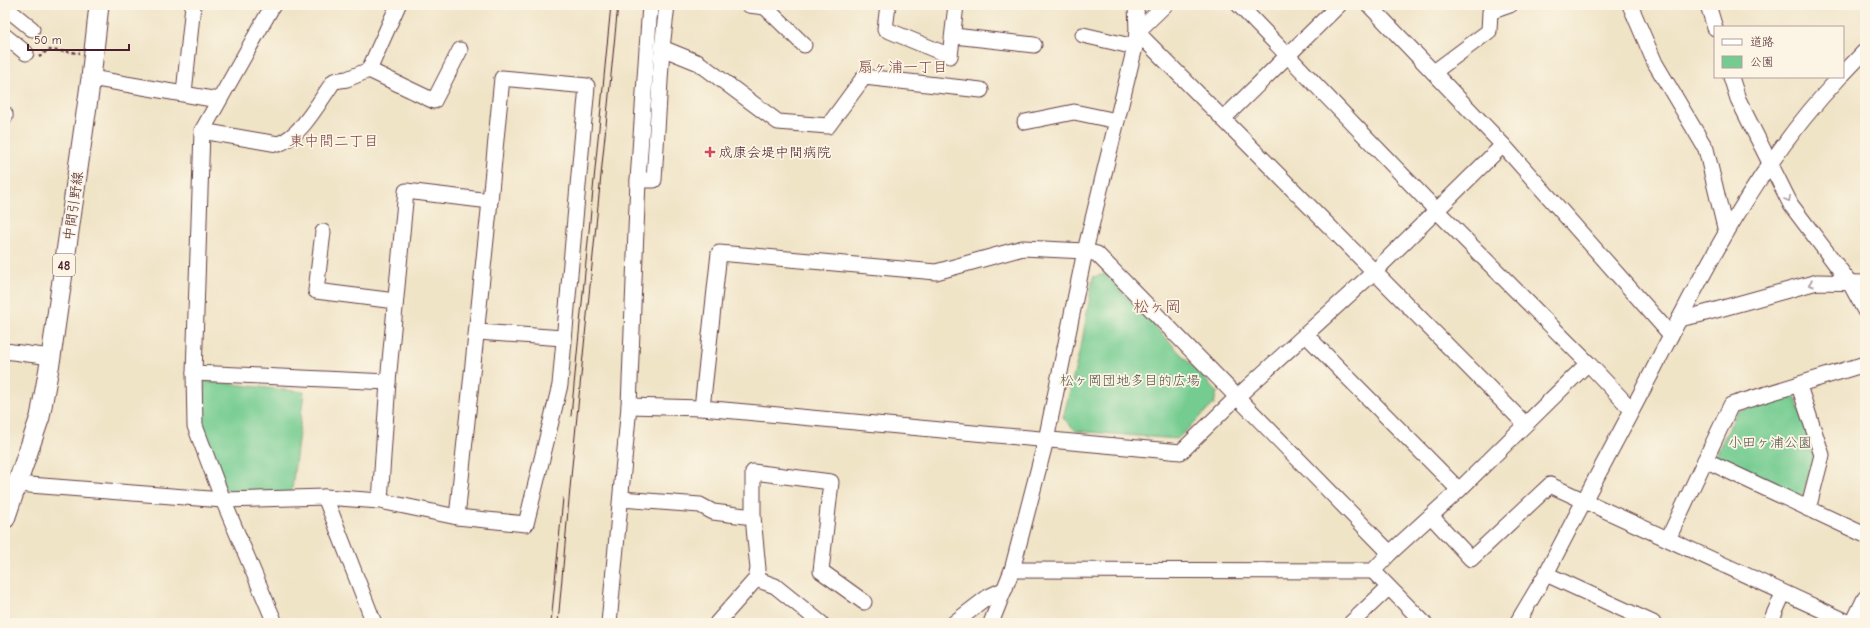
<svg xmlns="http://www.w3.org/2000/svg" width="1870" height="628" font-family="'Comic Neue','Klee One',sans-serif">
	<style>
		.green { fill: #75cc91; stroke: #60765e }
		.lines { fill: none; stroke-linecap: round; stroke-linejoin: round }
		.minor-casing { stroke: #633d42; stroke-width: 17 }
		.major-casing { stroke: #633d42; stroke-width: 21 }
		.path { stroke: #633d42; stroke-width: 2.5; stroke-dasharray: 3 3; stroke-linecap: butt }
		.minor { stroke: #fff; stroke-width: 15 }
		.major { stroke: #fff; stroke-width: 19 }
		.tram { stroke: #4a1f2b; stroke-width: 1 }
		.oneway { stroke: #ae9aa0 }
		.poi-dot { fill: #d1495b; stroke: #fcf5e5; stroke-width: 1.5 }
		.labels { text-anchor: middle; stroke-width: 3.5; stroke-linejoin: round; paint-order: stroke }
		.shield { fill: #fcf5e5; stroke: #7f5f63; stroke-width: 1 }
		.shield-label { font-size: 13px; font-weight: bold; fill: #4a1f2b }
		.poi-label { font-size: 14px; fill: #4a1f2b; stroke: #fcf5e5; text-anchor: start }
		.street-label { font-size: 14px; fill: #4a1f2b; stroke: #fcf5e5 }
		.park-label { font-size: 14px; fill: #57534a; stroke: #fcf5e5 }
		.neighbourhood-label { font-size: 15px; fill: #7e4748; stroke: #fcf5e5 }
		.quarter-label { font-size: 16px; fill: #7e4748; stroke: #fcf5e5 }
	</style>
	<rect width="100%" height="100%" fill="#fcf5e5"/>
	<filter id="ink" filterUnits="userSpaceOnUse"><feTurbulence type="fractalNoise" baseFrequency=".025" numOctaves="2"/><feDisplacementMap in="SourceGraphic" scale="8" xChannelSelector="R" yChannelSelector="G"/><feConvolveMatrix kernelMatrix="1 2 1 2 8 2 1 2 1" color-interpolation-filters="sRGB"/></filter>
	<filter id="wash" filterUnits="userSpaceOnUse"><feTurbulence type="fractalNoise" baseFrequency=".012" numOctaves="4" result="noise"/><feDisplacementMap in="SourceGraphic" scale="16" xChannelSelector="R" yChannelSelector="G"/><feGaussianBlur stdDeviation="0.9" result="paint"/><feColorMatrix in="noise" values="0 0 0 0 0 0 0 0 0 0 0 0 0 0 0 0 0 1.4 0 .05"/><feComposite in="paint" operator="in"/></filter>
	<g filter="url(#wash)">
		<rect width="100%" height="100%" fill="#f0e4c7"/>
		<g class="green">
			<polygon points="1105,274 1217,392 1214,404 1177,439 1076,431 1063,418 1082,342 1093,277"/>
			<polygon points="205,381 304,392 291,497 225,489 200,427"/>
			<polygon points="1795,396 1814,455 1802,498 1715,457 1737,412"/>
		</g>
	</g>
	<g filter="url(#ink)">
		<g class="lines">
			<g class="minor-casing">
				<g id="minor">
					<polyline points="273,5 202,131 194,373 195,426 223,500 275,623"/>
					<polyline points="749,5 765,7 804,45"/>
					<polyline points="888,5 885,29 950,56 956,5"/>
					<polyline points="1239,5 1436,210 1588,363"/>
					<polyline points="1369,5 1503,145 1671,335"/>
					<polyline points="1630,5 1655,63 1706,149 1726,232"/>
					<polyline points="1708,5 1715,28"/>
					<polyline points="5,7 32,29"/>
					<polyline points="1137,32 1525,424"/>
					<polyline points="1137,32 1165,5"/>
					<polyline points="1083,35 1135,47"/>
					<polyline points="5,36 26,53"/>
					<polyline points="954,36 1034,45"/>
					<polyline points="662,48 699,63 778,122 828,126 864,77 981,90"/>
					<polyline points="369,70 434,101 460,50"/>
					<polyline points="1434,72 1489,31 1490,12 1510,5"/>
					<polyline points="1843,74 1865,51"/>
					<polyline points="1731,77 1738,99 1791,205 1850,283 1865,311"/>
					<polyline points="91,78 218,100"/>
					<polyline points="184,93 193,5"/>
					<polyline points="5,114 5,117"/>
					<polyline points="1223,119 1339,5"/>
					<polyline points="1025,122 1074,112 1117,121"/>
					<path d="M202,131l76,13c23,-7 42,-44 56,-63l13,-2 22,-9 29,-65"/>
					<polyline points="638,180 654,180 662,48 667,5"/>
					<polyline points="323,232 316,291 395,301"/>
					<polyline points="1679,319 1698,315 1817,282 1865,283"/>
					<polyline points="478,332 563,338"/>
					<polyline points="1307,336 1459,490"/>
					<polyline points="5,351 51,357"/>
					<polyline points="194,373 388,382"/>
					<polyline points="1799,386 1822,455 1808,509"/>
					<polyline points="629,406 702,408 1181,452 1237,397 1374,272 1503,145"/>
					<polyline points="702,408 719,253 936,272 1023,248 1085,251 1097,254 1390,553"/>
					<polyline points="1705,460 1865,535"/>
					<polyline points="17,484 223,500 325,497 380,501 457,517 526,524 560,385 587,86 502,78 490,201 406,191 388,382 380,501"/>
					<polyline points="325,497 374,623"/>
					<polyline points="621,499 700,505 713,512 753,517"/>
					<polyline points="1431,516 1471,559 1550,485 1850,623"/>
					<polyline points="457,517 490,201"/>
					<polyline points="1668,539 1731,405 1865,364"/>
					<polyline points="1012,570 1373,571 1390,553 1459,490 1588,363 1632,410"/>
					<polyline points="1373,571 1424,623"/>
					<polyline points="1546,574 1653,623"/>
					<polyline points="756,579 775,586 821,623"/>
					<polyline points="609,623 629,406 638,180 650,5"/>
					<polyline points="717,623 756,579 758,569 753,517 753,472 831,482 821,571 864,602"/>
					<polyline points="954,623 988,597 1005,589"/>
					<polyline points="991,623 1012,570 1046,440 1085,251 1135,47 1137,32 1136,5"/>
					<polyline points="1351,623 1388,588"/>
					<path d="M1517,623l29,-49c34,-67 70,-133 105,-200 53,-104 107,-211 189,-297"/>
					<polyline points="1770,623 1783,594"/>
					<polyline points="1853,623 1865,598"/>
				</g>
			</g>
			<g class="major-casing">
				<polyline id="major" points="5,519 40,417 51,357 91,78 99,5"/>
			</g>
			<polyline class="path" points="39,57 48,50 80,53"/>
			<use href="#minor" class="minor"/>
			<use href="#major" class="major"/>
			<g class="tram">
				<polyline points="571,416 611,5"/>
				<polyline points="551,623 563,498"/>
				<polyline points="558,623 572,466 618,5"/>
			</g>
		</g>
		<defs><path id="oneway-chevron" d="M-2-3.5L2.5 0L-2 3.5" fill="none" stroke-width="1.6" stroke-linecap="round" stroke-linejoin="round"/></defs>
		<g class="oneway">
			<use href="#oneway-chevron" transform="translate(1788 199) rotate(61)"/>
			<use href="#oneway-chevron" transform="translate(1811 284) rotate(164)"/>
		</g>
	</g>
	<path class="poi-dot" d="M708 146h4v4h4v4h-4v4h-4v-4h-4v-4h4z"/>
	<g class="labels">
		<rect class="shield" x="53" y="254" width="22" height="22" rx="3"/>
		<g class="shield-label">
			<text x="64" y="270">48</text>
		</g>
		<g class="poi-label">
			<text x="719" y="157">成康会堤中間病院</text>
		</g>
		<g class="street-label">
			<text transform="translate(73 206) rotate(-82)" y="5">中間引野線</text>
		</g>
		<g class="park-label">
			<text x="1130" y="385">松ヶ岡団地多目的広場</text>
			<text x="1770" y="447">小田ヶ浦公園</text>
		</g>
		<g class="neighbourhood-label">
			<text x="903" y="72">扇ヶ浦一丁目</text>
			<text x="334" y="146">東中間二丁目</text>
		</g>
		<g class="quarter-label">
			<text x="1157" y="312">松ヶ岡</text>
		</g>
	</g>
	<rect width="1870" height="628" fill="none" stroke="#fcf5e5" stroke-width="20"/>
	<rect x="1714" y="26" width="130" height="52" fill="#fcf5e5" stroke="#b59f9b"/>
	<rect x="1722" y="39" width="20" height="6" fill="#ffffff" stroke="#b59f9b"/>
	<text x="1750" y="46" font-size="12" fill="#4a1f2b">道路</text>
	<rect x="1722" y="56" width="20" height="12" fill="#75cc91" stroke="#b59f9b"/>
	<text x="1750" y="66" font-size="12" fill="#4a1f2b">公園</text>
	<path d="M28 44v6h101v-6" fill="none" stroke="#4a1f2b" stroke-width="2"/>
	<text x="34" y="44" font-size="12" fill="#4a1f2b" stroke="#fcf5e5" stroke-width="3" paint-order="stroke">50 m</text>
</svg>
